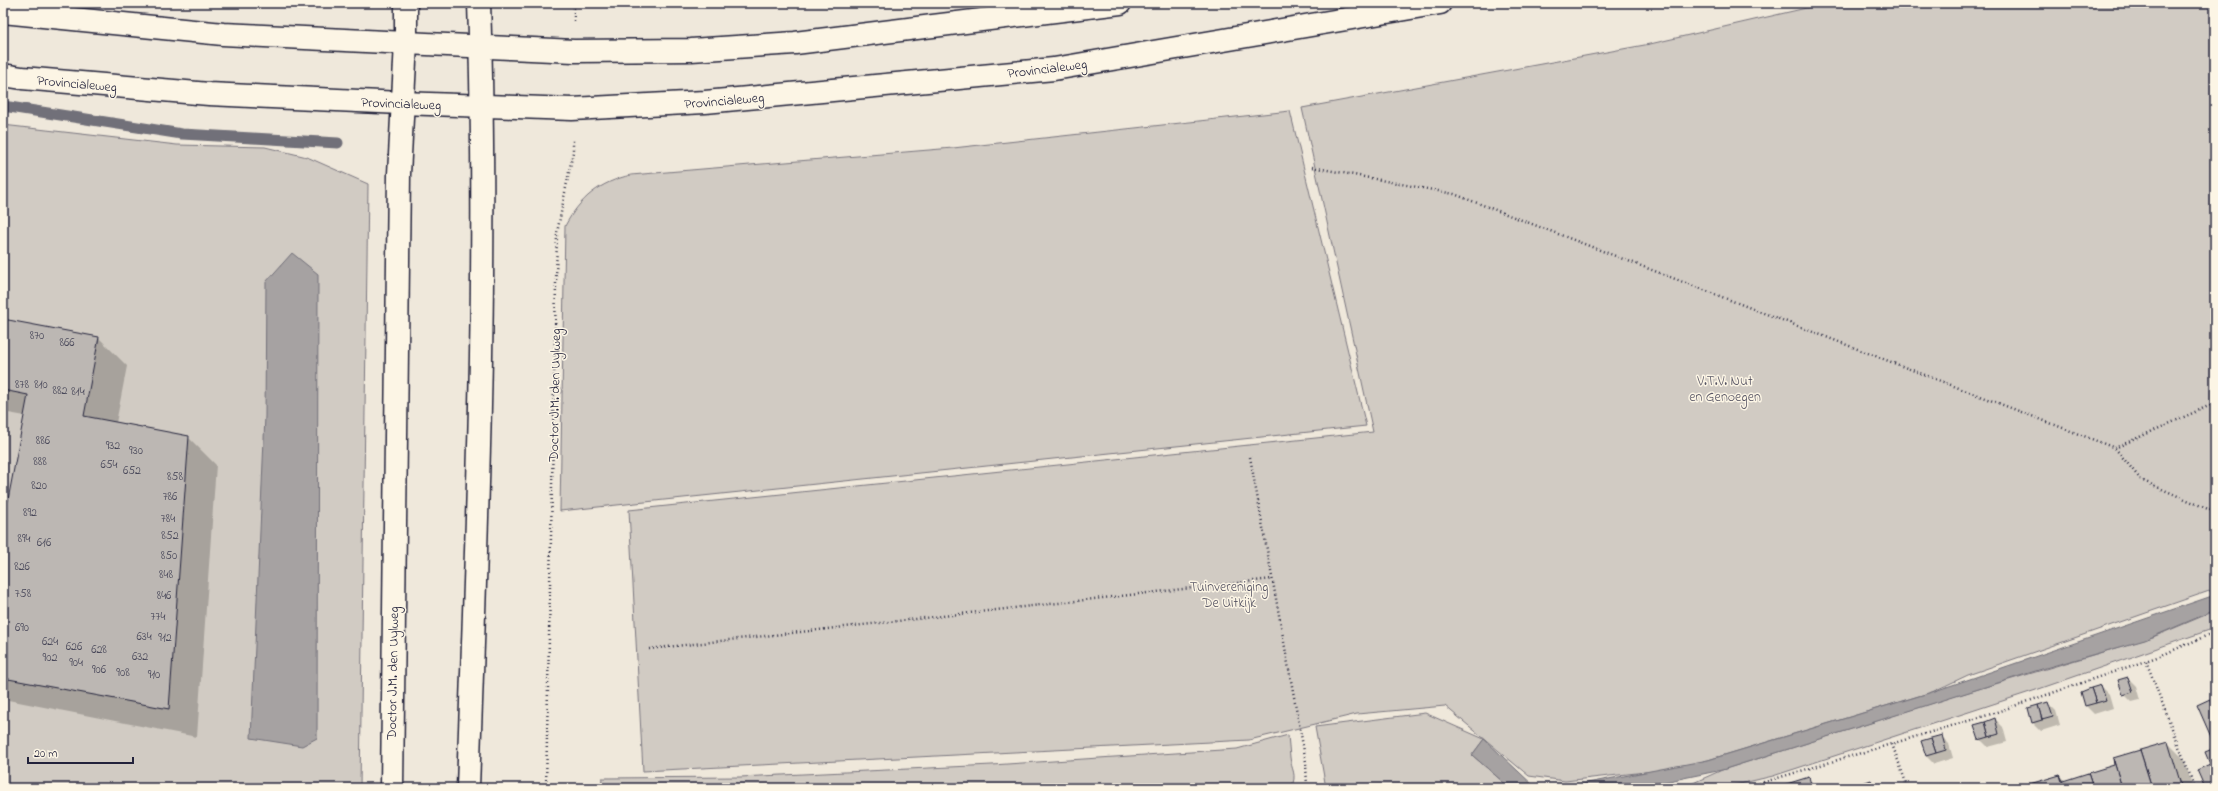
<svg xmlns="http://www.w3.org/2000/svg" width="2218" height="791" font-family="'Indie Flower',sans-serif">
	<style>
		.green { fill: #d1cbc3; stroke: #7a767f }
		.water { fill: #a6a2a2; stroke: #716f79 }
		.shadow { fill: #0003 }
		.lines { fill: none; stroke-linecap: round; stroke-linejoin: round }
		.stream { stroke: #716f79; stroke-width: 11 }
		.building { fill: #bcb7b3; stroke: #22223b }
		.secondary-casing { stroke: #22223b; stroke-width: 25 }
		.primary-casing { stroke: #22223b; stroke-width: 25 }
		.path { stroke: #22223b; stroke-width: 2.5; stroke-dasharray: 1 3; stroke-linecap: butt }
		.secondary { stroke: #fcf5e5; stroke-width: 22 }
		.primary { stroke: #fcf5e5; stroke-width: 22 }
		.labels { text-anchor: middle; stroke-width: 3; stroke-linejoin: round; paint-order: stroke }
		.number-label { font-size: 12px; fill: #484759 }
		.street-label { font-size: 14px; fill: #22223b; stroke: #fcf5e5 }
		.park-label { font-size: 14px; fill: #575564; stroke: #fcf5e5 }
	</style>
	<rect width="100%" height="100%" fill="#efe8db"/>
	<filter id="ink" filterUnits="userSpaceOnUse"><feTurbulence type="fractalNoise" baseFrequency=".025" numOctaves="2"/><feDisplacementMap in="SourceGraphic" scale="8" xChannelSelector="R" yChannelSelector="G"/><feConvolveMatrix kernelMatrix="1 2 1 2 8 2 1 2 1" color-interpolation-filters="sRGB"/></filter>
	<g filter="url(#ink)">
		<g class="green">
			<polygon points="1828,3 2215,3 2215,589 1968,675 1932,692 1708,760 1672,769 1565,781 1529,776 1445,706 1357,714 1249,740 643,771 629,510 1373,432 1302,108 1650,44"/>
			<path d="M1290,111l76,315 -806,85 5,-285c15,-28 35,-44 66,-51l322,-27z"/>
			<polygon points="3,125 177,145 265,147 307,157 368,184 360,788 3,788"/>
			<polygon points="2215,611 2215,628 2036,690 1773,776 1722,788 1682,788 1722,770 1955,696 2153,637"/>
			<polygon points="1425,713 1484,739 1472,755 1510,788 1326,788 1315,727"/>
			<path d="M1288,735c1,7 1,15 2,22 1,13 8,17 1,31h-690l1,-10 138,-1 252,-12 245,-16z"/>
		</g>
		<g class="water">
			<polygon points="292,253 318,274 317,738 302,746 251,738 265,416 266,282"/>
			<polygon points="2215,595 2215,610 2145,640 2042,669 1722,770 1635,788 1561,788 1708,760 1932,692"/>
			<polygon points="1484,739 1536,788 1510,788 1472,755"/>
		</g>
		<g class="shadow">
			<polygon points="3,320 99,338 127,366 116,423 188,437 216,465 197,737 3,699 3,531 25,416 3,412"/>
			<polygon points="2128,678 2136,686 2140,700 2132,702 2124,694"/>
			<polygon points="2101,686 2109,694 2113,708 2094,714 2086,706 2082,692"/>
			<polygon points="2210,700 2215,705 2215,744"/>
			<polygon points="2048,703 2056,711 2060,725 2041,731 2033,723 2029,709"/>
			<polygon points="1995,719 2003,727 2007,742 1988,747 1980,739"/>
			<polygon points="1941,736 1949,744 1953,758 1934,764 1926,756"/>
			<polygon points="2168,743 2184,759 2193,788 2021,788 2061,776 2066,781 2115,766"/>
			<polygon points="1809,779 1817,788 1778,788"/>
			<polygon points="1871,781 1878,788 1863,788"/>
		</g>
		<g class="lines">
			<polyline class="stream" points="3,106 182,134 338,143"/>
		</g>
		<g class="building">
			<polygon points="3,319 99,337 84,416 189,436 169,709 3,678 3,526 28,395 3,390"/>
			<polygon points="2128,677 2133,692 2123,695 2118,680"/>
			<polygon points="2101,685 2106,700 2096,703 2091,688"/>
			<polygon points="2091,688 2096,703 2085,706 2081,692"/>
			<polygon points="2210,699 2215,710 2215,746 2197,705"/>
			<polygon points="2048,702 2053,717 2042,720 2038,705"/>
			<polygon points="2038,705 2042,720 2032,723 2028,708"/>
			<polygon points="1995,718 1999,734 1989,737 1985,722"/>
			<polygon points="1985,722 1989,737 1979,740 1974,725"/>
			<polygon points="1942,735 1946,750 1936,753 1931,738"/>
			<polygon points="1931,738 1936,753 1926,756 1921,741"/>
			<polygon points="2168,742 2182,788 2152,788 2140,750"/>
			<polygon points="2215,748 2215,788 2205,788 2197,770 2210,764 2205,752"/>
			<polygon points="2140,750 2152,788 2122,788 2113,758"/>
			<polygon points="2113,758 2122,788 2093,788 2088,773 2114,765"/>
			<polygon points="2088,773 2093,788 2064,788 2060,775 2063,781"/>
			<polygon points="2060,775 2064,788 2035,788 2033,783"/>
			<polygon points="1809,777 1812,788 1781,788 1780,786"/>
			<polygon points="1871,780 1874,788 1862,788 1860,784"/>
			<polygon points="2033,783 2035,788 2018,788"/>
		</g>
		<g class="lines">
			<g class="secondary-casing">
				<g id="secondary">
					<polyline points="3,12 223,34 406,43"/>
					<polyline points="3,75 22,78 209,94 401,103"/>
				</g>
			</g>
			<g class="primary-casing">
				<g id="primary">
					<polyline points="406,43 574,51 691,50 795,43 1120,3"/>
					<polyline points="401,103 572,109 705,102 1054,69 1440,3"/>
					<polyline points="392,788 399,174 406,43 406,3"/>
					<path d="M468,788c9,-261 20,-524 11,-785"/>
				</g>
			</g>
			<g class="path">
				<polyline points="620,6 660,3"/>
				<polyline points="574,21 574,3"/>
				<polyline points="1312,167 1454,194 2115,448 2215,403"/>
				<polyline points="2115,448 2141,480 2215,512"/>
				<polyline points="1250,457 1306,762 1307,788"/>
				<polyline points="649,649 1272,579"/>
				<polyline points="2146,661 2195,788"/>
				<polyline points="1892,744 1908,788"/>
				<polyline points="546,788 557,233 573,152 573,138"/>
				<polyline points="1744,788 1988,715 2160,656 2215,632"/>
			</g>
			<use href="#secondary" class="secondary"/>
			<use href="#primary" class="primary"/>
		</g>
	</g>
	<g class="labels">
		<g class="number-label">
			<text x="37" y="339">870</text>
			<text x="67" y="346">866</text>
			<text x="22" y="388">878</text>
			<text x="41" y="388">810</text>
			<text x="60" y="394">882</text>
			<text x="78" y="395">814</text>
			<text x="43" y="444">886</text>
			<text x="113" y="449">932</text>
			<text x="136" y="454">930</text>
			<text x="40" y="465">888</text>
			<text x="109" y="468">654</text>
			<text x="132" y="474">652</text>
			<text x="175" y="480">858</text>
			<text x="39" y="489">820</text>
			<text x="170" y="500">786</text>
			<text x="30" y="516">892</text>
			<text x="168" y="522">784</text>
			<text x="170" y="539">852</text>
			<text x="24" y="542">894</text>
			<text x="44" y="546">616</text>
			<text x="169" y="559">850</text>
			<text x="22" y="570">826</text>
			<text x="166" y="578">848</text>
			<text x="23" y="597">758</text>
			<text x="164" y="599">846</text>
			<text x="158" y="620">774</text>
			<text x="22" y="631">690</text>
			<text x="144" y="640">634</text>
			<text x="165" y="641">912</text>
			<text x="50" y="645">624</text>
			<text x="74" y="650">626</text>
			<text x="99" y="653">628</text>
			<text x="140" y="660">632</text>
			<text x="50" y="661">902</text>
			<text x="76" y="666">904</text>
			<text x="99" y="673">906</text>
			<text x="123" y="676">908</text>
			<text x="154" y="678">910</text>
		</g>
		<g class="street-label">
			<text transform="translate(1047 68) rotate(-7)" y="5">Provincialeweg</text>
			<text transform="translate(77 83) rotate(5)" y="5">Provincialeweg</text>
			<text transform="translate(724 100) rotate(-5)" y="5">Provincialeweg</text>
			<text transform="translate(401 103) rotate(2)" y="5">Provincialeweg</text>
			<text transform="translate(554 395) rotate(-89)" y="5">Doctor J.M. den Uylweg</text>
			<text transform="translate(392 673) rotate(-89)" y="5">Doctor J.M. den Uylweg</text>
		</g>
		<g class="park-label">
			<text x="1725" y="385">V.T.V. Nut<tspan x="1725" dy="16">en Genoegen</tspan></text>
			<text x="1229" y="591">Tuinvereniging<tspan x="1229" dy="16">De Uitkijk</tspan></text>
		</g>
	</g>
	<rect width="2218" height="791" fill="none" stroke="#fcf5e5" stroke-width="16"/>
	<rect x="8" y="8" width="2202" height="775" fill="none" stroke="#22223b" stroke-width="1.5" filter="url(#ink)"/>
	<path d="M28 757v6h105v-6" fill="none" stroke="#22223b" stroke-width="2"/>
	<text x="34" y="757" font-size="12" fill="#22223b" stroke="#fcf5e5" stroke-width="3" paint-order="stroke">20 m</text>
</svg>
